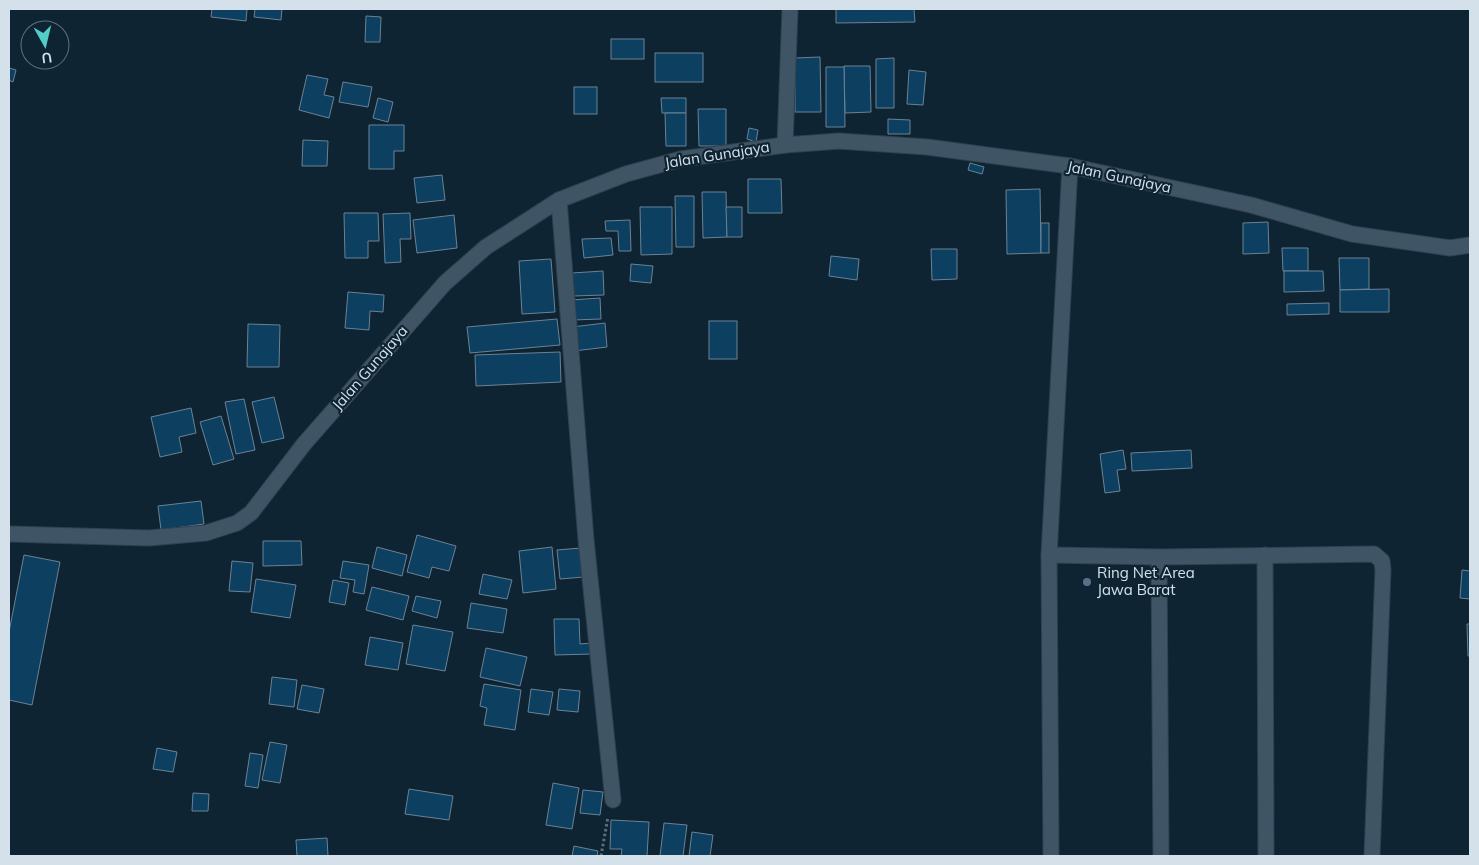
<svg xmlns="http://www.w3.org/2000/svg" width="1479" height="865" font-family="Mulish,sans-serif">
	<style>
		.building { fill: #0c3f60; stroke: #6b8295 }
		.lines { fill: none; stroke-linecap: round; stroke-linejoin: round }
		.minor-casing { stroke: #33404c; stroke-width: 17 }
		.path { stroke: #5d6f7c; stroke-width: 3; stroke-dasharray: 2.5 2.5; stroke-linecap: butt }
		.minor { stroke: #3f5566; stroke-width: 15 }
		.service-dot { fill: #5c6f8a; stroke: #0f2433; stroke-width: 2 }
		.labels { text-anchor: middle; stroke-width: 4.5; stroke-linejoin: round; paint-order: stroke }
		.street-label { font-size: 15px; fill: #d4e1eb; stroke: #0f2433 }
		.poi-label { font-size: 15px; fill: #d4e1eb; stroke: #0f2433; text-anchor: start }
	</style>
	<rect width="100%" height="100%" fill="#0f2433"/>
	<g class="building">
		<polygon points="212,9 247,9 246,21 211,17"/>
		<polygon points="255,9 282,9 281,20 254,17"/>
		<polygon points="836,9 914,9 915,22 836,23"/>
		<polygon points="366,16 381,17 380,42 365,42"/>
		<rect x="611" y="39" width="33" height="20"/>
		<rect x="655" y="53" width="48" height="29"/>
		<polygon points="820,57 821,112 795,112 795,58"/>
		<polygon points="894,58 894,108 876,108 876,59"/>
		<polygon points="844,66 870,66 871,112 845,113"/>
		<polygon points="826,67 844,67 845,127 826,127"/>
		<polygon points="9,68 16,70 13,82 9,80"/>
		<polygon points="909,70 926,72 923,105 907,104"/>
		<polygon points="307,75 328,79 324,95 334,97 329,118 299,110"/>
		<polygon points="343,82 372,87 368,107 339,102"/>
		<rect x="574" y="87" width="23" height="27"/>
		<polygon points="378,98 393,102 388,122 373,118"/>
		<polygon points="661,98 686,98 686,113 662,113"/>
		<polygon points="698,109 726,109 726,146 699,146"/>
		<polygon points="665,113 686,113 686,146 666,146"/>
		<polygon points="888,119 910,120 910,134 888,134"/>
		<polygon points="369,125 404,125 404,151 394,151 394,169 369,169"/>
		<polygon points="749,128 758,130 756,142 747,139"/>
		<polygon points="303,140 328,141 327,166 302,166"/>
		<polygon points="970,163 984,167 982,174 968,170"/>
		<polygon points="442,175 445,200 417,203 414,178"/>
		<polygon points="748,179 781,179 782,213 748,213"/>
		<polygon points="1040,189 1041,253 1007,254 1006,190"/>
		<polygon points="702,192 726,192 727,237 703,238"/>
		<polygon points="675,196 694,196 694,247 676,247"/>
		<polygon points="640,207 672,207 672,254 641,255"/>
		<polygon points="726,207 742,207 742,237 727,237"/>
		<polygon points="344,213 378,213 379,241 368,241 368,258 345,258"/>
		<polygon points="410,213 411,239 400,239 401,262 385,263 383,214"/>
		<polygon points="454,215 457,248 417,253 413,220"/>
		<polygon points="630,220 631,251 619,251 618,231 606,231 605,221"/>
		<polygon points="1268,222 1269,253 1243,254 1243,223"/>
		<rect x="1041" y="223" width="8" height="30"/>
		<polygon points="611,238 613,255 584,258 582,239"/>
		<polygon points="1282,248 1308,248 1308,271 1283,271"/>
		<polygon points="931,249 957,249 957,279 932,280"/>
		<polygon points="831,256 859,259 857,280 829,276"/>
		<polygon points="1339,258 1369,258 1369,289 1340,290"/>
		<polygon points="551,259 555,312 522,314 519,261"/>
		<polygon points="631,264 653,266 651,283 630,281"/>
		<polygon points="603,271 604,295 573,296 572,273"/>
		<polygon points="1284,271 1323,271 1324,291 1284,292"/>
		<polygon points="1389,289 1389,312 1340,312 1340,290"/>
		<polygon points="348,292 384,295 383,312 370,311 369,330 345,328"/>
		<polygon points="600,298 601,319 573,320 571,300"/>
		<polygon points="1329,303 1329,314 1287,315 1287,304"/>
		<polygon points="557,319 560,345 470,353 467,327"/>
		<rect x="709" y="321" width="28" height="38"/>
		<polygon points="605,323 607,347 574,351 572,327"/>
		<polygon points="248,324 280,325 279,367 247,367"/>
		<polygon points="560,352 561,382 476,386 475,355"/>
		<polygon points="274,397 284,438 262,443 252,402"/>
		<polygon points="244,399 255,450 236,454 225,402"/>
		<polygon points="191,408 196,433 179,437 182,452 160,457 151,417"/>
		<polygon points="221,416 234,459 213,465 200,422"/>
		<polygon points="1123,450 1126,469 1117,470 1120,491 1105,493 1100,454"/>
		<polygon points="1191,450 1192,468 1132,471 1131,453"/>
		<polygon points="201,501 204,524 161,530 158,506"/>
		<polygon points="417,535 456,546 449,571 432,567 429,578 407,572"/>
		<polygon points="263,541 301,541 302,565 263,566"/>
		<polygon points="377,547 407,555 402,576 372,568"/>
		<polygon points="552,547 556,589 523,593 519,551"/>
		<polygon points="581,548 584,577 560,579 557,550"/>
		<polygon points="24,555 60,562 32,705 9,700 9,632"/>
		<polygon points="232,561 253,563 250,592 229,591"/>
		<polygon points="343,561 369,565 364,594 353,592 355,580 340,578"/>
		<polygon points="1462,570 1470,571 1470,599 1460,598"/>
		<polygon points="483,574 512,580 507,599 479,594"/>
		<polygon points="256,579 296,585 290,618 251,612"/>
		<polygon points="333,580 349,583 345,605 329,602"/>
		<polygon points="372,587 409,596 403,620 366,610"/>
		<polygon points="416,596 441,601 437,618 412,611"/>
		<polygon points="471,603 507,609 503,633 467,628"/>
		<polygon points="554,619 579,619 580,644 592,643 592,654 555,655"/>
		<polygon points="1467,624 1470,624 1470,656 1468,656"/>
		<polygon points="413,625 453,632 445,671 406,664"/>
		<polygon points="370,637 403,643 398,670 365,665"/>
		<polygon points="486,648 527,657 520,686 480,677"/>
		<polygon points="272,677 297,680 294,707 269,704"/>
		<polygon points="484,684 521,690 515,730 484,725 487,708 480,706"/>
		<polygon points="302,685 324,689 319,713 297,709"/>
		<polygon points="531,689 553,692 549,715 528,712"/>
		<polygon points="559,689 580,691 578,712 557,710"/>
		<polygon points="270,742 287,745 280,783 262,780"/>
		<polygon points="157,748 177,752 173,772 153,769"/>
		<polygon points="250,753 263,755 258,788 245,786"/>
		<polygon points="553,783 579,788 572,829 546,825"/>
		<polygon points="409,789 453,796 449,820 405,814"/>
		<polygon points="583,790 603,792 600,815 580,813"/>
		<polygon points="193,793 209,794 208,811 192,811"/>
		<polygon points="611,820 649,822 647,856 621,856 622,849 610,849"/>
		<polygon points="664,823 687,825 683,856 660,856"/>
		<polygon points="692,832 713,835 710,856 689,856"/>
		<polygon points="327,838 328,856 297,856 296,840"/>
		<polygon points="574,846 598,851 597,856 572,856"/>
	</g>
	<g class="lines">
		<g class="minor-casing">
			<g id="minor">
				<polyline points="785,145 790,9"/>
				<polyline points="559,200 586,540 613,800"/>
				<polyline points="9,534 149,538 206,533 237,523 251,513 304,444 445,283 486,247 559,200 626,174 681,159 785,145 839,141 927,147 1070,166 1251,205 1352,234 1450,248 1470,245"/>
				<polyline points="1049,555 1159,557"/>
				<polyline points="1265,555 1266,856"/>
				<polyline points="1051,856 1049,555 1070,166"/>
				<polyline points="1161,856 1159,557 1374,554 1382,561 1383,570 1372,856"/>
			</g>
		</g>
		<polyline class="path" points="601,856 608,817"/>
		<use href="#minor" class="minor"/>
	</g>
	<circle class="service-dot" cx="1087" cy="582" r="5"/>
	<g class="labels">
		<g class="street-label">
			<text transform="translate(717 155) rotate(-9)" y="5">Jalan Gunajaya</text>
			<text transform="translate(1119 177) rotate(12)" y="5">Jalan Gunajaya</text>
			<text transform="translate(370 368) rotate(-49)" y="5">Jalan Gunajaya</text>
		</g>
		<g class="poi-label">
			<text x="1097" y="578">Ring Net Area<tspan x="1097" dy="17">Jawa Barat</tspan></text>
		</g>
	</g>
	<rect width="1479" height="865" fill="none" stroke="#d4e1eb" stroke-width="20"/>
	<g transform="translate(45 45) rotate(172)"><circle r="24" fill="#0f2433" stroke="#5e707d"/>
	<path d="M0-4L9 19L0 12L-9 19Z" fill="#53cdc9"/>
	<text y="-8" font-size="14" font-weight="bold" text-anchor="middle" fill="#d4e1eb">U</text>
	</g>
</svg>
